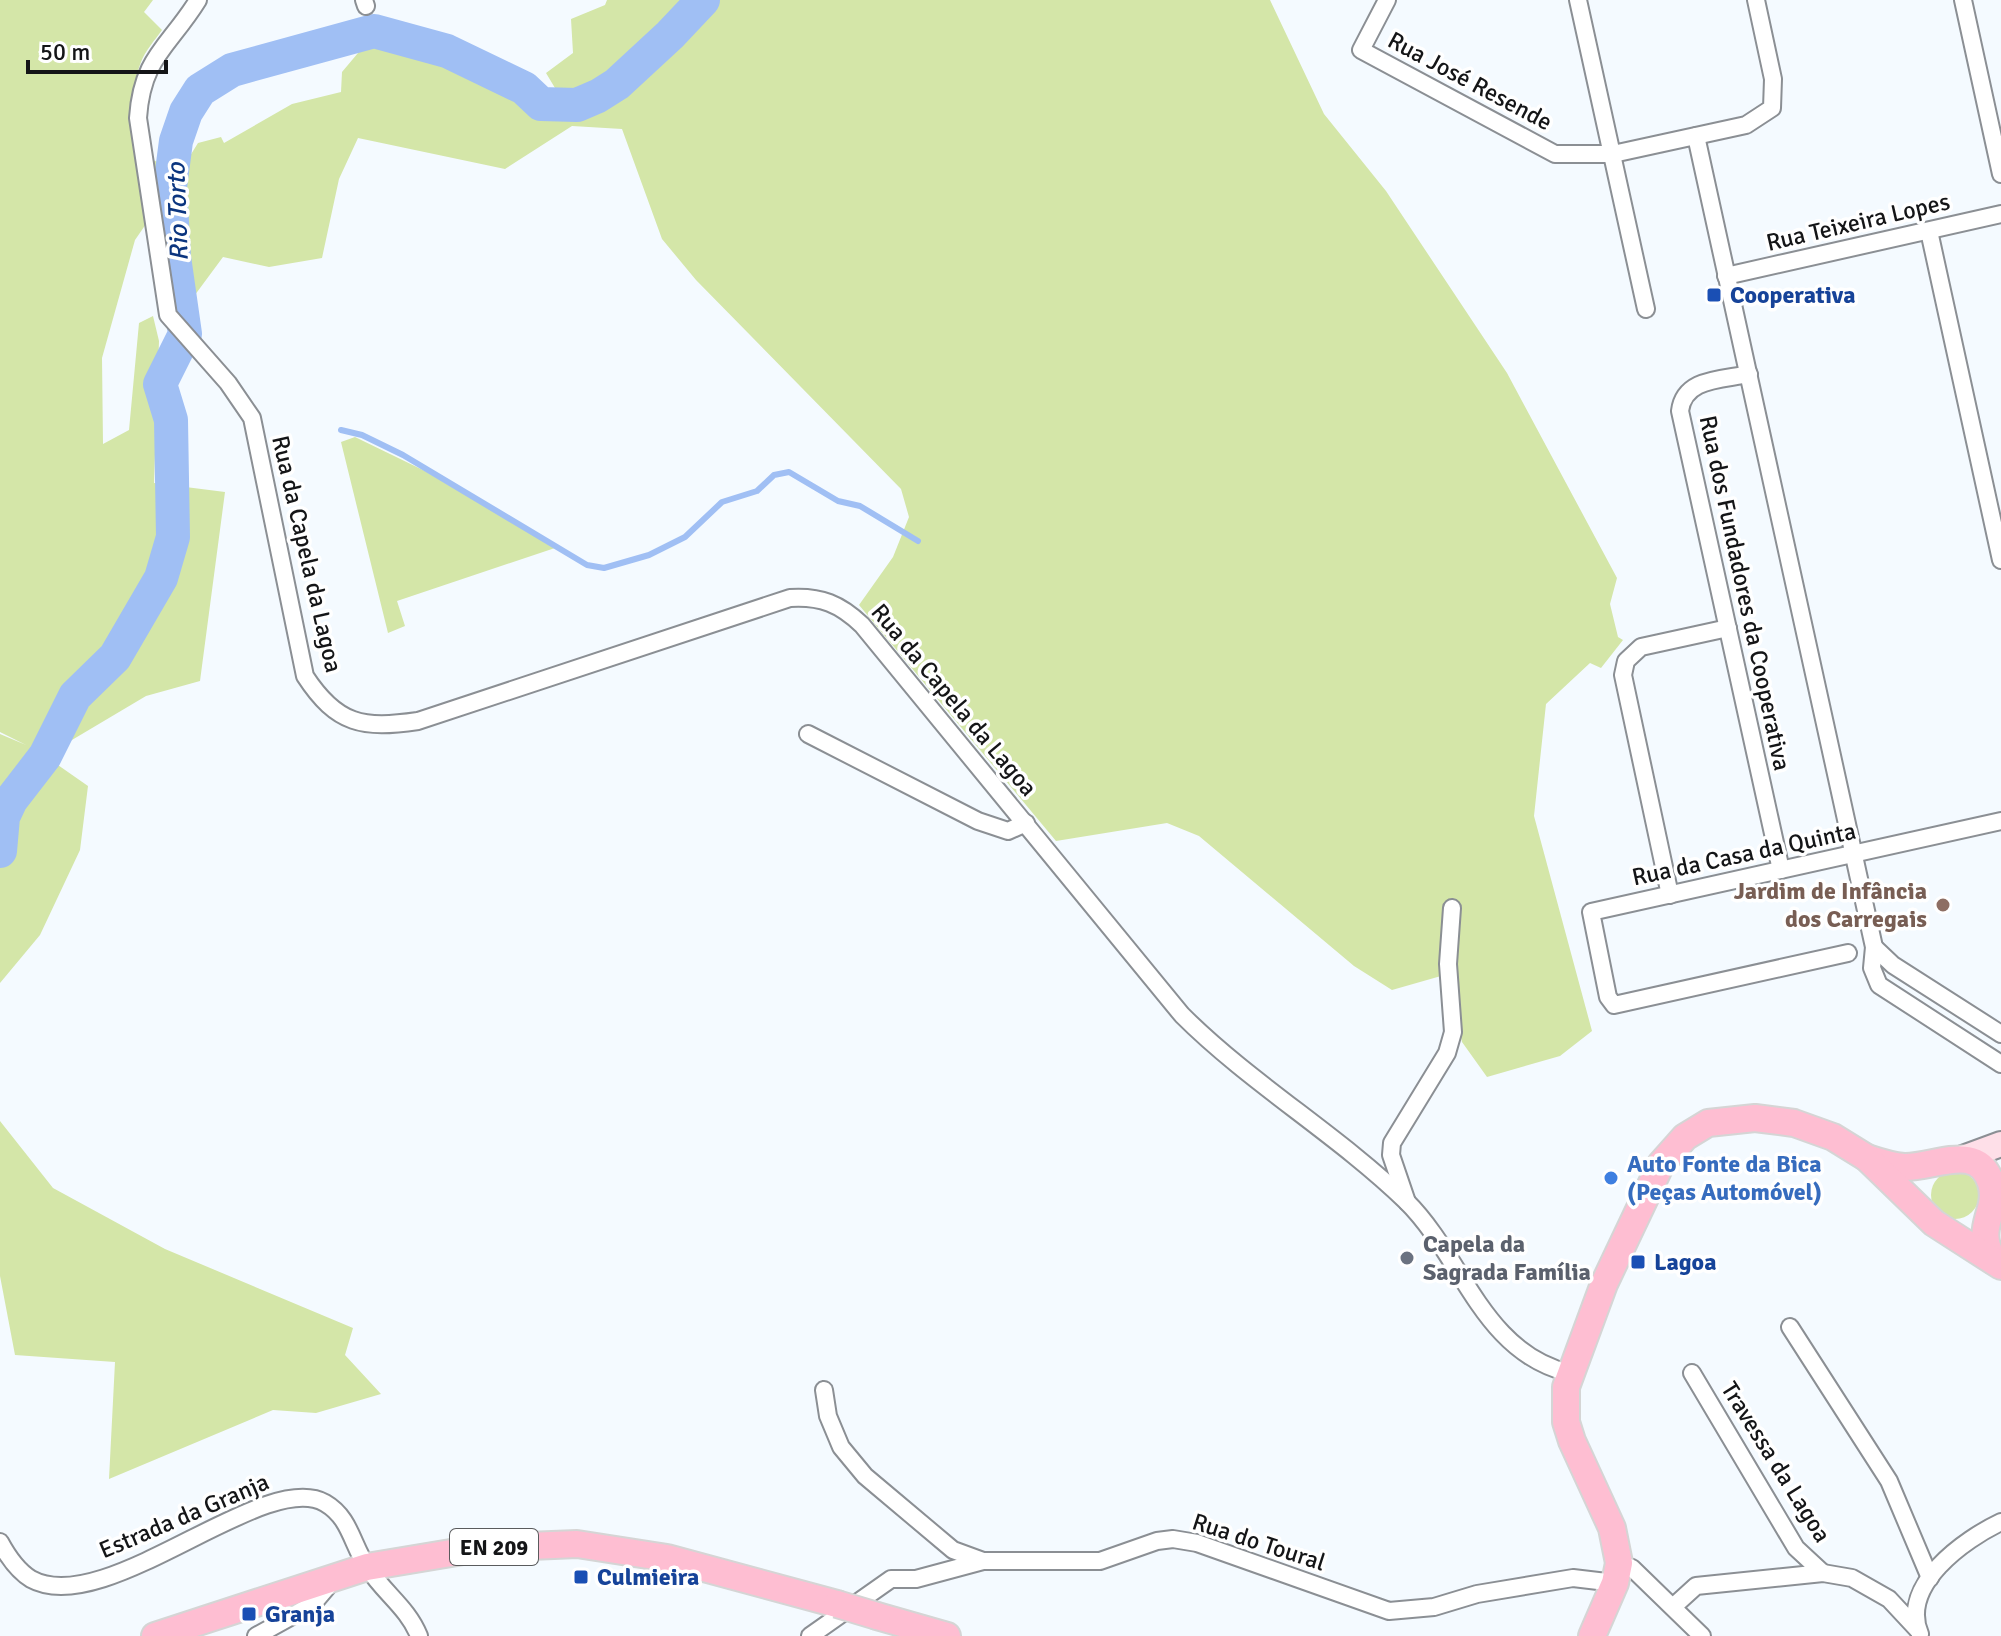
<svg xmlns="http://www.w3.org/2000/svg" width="2001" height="1636" font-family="Signika,sans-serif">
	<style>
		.green { fill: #d4e6a8 }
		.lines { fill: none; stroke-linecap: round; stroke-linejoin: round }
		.stream { stroke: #a0bff4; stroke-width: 6 }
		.river { stroke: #a0bff4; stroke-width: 34 }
		.street-casing { stroke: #8b8f94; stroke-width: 20 }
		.secondary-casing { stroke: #8b8f94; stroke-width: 28 }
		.primary-casing { stroke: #d5d5d5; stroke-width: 30 }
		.street { stroke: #fff; stroke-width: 16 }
		.secondary { stroke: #fedfe8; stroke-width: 24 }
		.primary { stroke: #febed2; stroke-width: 26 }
		.primary-bridge-casing { stroke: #d5d5d5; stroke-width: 30; stroke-linecap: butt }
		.primary-bridge { stroke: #febed2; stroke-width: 26 }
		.transit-dot { fill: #1a4fb4; stroke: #fff; stroke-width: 3 }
		.education-dot { fill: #8d6e63; stroke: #fff; stroke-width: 3 }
		.shop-dot { fill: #3f7fe0; stroke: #fff; stroke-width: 3 }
		.worship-dot { fill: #6b7280; stroke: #fff; stroke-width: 3 }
		.labels { text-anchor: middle; stroke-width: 7; stroke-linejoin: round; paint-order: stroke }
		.shield { fill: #fff; stroke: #5a5b5d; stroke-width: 2 }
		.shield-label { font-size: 22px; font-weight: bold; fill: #141517 }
		.street-label { font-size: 24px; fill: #141517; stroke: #fff }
		.transit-label { font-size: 24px; font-weight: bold; fill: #164399; stroke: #fff; text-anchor: start }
		.education-label { font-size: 24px; font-weight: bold; fill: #785e54; stroke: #fff; text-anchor: end }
		.shop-label { font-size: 24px; font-weight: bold; fill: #366cbe; stroke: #fff; text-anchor: start }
		.worship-label { font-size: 24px; font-weight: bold; fill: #5b616d; stroke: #fff; text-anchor: start }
		.water-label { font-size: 26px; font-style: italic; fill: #0b357f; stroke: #fff }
	</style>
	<rect width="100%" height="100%" fill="#f4faff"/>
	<g class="green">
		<path d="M0,0h153l-9,12 18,18c-7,10 -17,21 -21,32 -20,51 -2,110 5,162l-11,16 -33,118 1,86 26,-14 10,-107 14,-7 6,25 -5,142 71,9 -25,189 -54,15 -101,60 43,30 -8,64 -40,85 -40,48v-249l26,11 -26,-13z"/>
		<polygon points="607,0 691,0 602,89 561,98 546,73 573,53 571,19 605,5"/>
		<path d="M706,0h564l54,114 62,77 121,182 110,205 -7,26 8,33 5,3 -22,28 -11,-5 -44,41 -12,112 58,215 -32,25 -73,21 -25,-35 -14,-68 -56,16 -38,-24 -155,-130 -32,-13 -111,18 -197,-236 34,-48 16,-40 -8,-28 -205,-209 -34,-41 -40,-110 -50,-3 -67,43 -147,-31 -19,41 -17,79 -53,9 -46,-10 -34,46 -16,-2 -20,-141 27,12 18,-29 23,-6 3,6 68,-39 49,-12 1,-20 32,-38c57,16 122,31 165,72l39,2 21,-9 20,-13 53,-49z"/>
		<polygon points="355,437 425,471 555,548 397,601 405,626 388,633 341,442"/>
		<polygon points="0,1121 53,1188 165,1249 353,1328 345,1355 381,1394 316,1413 273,1410 109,1479 115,1362 15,1355 0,1276"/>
		<circle cx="1955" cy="1195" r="24"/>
	</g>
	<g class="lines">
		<polyline class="stream" points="341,430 362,435 403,455 587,565 604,568 649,555 685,537 722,502 757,491 774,475 789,472 838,501 860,506 918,541"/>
		<polyline class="river" points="0,851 3,817 11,800 45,756 75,696 115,657 161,578 173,537 171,420 160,384 185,334 174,257 170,187 176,141 186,112 200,90 232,70 374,31 447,51 524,88 541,104 577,105 598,96 617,84 670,35 703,0"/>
		<g class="street-casing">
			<g id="street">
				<path d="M198,0c-29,47 -56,57 -60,118l30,197 60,68 24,35 53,258c32,49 58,53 113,45l372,-123c31,-2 50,6 72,27l320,390c68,68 156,120 224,186 57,56 76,151 163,172"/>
				<polyline points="364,0 366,6"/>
				<polyline points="1387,0 1361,50 1555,154 1613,154 1746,125 1772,108 1773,79 1756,0"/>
				<polyline points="1578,0 1646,309"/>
				<polyline points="1963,0 2001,174"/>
				<polyline points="1696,136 1874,947 1872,968 1879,985 2001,1064"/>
				<polyline points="1929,231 2001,560"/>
				<polyline points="1726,276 2001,214"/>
				<path d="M1749,374c-28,6 -65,4 -69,37l101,459"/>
				<polyline points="808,734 978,821 1008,831 1026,823"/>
				<polyline points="1670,895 1623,675 1626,661 1641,647 1728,628"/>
				<polyline points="1874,947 1893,965 2001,1034"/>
				<polyline points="1848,953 1614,1005 1608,997 1591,912 2001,821"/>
				<polyline points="1407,1202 1391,1155 1392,1143 1447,1053 1453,1032 1448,964 1452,908"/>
				<polyline points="1790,1327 1889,1481 1930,1578"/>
				<polyline points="1692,1373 1796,1548 1823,1573"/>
				<polyline points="824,1390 828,1416 841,1447 865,1476 953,1550 983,1561"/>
				<path d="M0,1542c7,13 18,29 31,37 74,41 233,-111 294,-76 26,15 27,43 43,65 16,25 40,40 51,68"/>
				<polyline points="1619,1563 1632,1568 1702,1636"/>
				<polyline points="1674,1606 1696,1586 1823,1573 1852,1578 1889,1599 1917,1629"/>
				<path d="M1920,1634c-21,-49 45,-95 81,-112"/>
				<polyline points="256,1636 312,1605 334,1579"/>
				<polyline points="810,1636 891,1579 916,1579 983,1561 1100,1561 1157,1541 1173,1539 1197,1543 1389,1611 1434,1607 1477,1594 1573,1578 1615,1583"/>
			</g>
		</g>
		<g class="secondary-casing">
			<polyline id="secondary" points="1963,1158 2001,1144"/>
		</g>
		<g class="primary-casing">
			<g id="primary">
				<path d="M1867,1158c12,4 24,8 37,9 30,1 74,-26 87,16 9,29 -19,44 3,78"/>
				<polyline points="877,1616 947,1636"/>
				<polyline points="155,1636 367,1567 481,1548 577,1544 667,1558 837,1604"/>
				<polyline points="1592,1636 1615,1583 1619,1563 1612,1528 1572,1441 1566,1422 1566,1387 1604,1284 1661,1164 1685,1137 1708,1123 1755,1118 1794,1123 1833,1137 1867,1158 1934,1223 2001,1266"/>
			</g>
		</g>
		<use href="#street" class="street"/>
		<use href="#secondary" class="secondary"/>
		<use href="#primary" class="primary"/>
		<g class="primary-bridge-casing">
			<polyline id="primary-bridge" points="837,1604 877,1616"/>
		</g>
		<use href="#primary-bridge" class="primary-bridge"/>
	</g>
	<g class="transit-dot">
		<rect x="1706" y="287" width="16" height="16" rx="4"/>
		<rect x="1630" y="1254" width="16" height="16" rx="4"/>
		<rect x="573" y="1569" width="16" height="16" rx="4"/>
		<rect x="241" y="1606" width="16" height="16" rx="4"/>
	</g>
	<circle class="education-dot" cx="1943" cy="905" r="8"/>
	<circle class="shop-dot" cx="1611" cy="1178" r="8"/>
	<circle class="worship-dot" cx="1407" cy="1258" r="8"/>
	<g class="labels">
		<rect class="shield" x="450" y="1529" width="88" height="36" rx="6"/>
		<g class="shield-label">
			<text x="494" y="1555">EN 209</text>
		</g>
		<g class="street-label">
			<text transform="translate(1470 81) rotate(28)" y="8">Rua José Resende</text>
			<text transform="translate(1858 222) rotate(-13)" y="8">Rua Teixeira Lopes</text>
			<text transform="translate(307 554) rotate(77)" y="8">Rua da Capela da Lagoa</text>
			<text transform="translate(1745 593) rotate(78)" y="8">Rua dos Fundadores da Cooperativa</text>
			<text transform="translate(954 700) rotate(50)" y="8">Rua da Capela da Lagoa</text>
			<text transform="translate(1744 854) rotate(-12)" y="8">Rua da Casa da Quinta</text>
			<text transform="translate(1776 1462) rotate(58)" y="8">Travessa da Lagoa</text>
			<text transform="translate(184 1516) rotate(-23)" y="8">Estrada da Granja</text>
			<text transform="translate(1259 1542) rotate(18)" y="8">Rua do Toural</text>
		</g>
		<g class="transit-label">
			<text x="1730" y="303">Cooperativa</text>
			<text x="1654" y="1270">Lagoa</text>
			<text x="597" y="1585">Culmieira</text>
			<text x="265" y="1622">Granja</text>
		</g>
		<g class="education-label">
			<text x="1927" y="899">Jardim de Infância<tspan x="1927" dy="28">dos Carregais</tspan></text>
		</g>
		<g class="shop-label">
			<text x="1627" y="1172">Auto Fonte da Bica<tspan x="1627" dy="28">(Peças Automóvel)</tspan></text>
		</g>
		<g class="worship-label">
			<text x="1423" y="1252">Capela da<tspan x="1423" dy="28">Sagrada Família</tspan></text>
		</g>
		<g class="water-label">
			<text transform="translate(177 212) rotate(-92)" y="9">Rio Torto</text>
		</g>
	</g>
	<path d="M28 60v12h138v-12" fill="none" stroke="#141517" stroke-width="4"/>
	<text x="40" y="60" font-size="24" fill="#141517" stroke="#ffffff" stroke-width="6" paint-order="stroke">50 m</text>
</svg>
